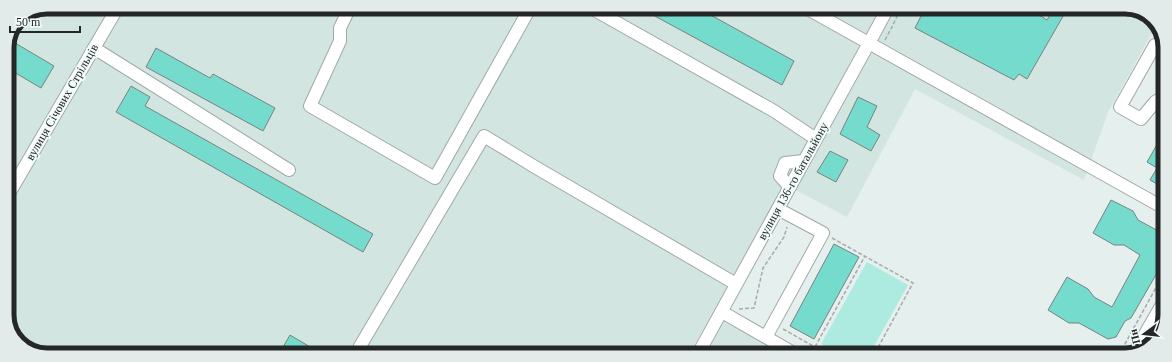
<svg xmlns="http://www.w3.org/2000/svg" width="1172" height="362" font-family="Georgia,serif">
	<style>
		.built { fill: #d2e5e1 }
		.green { fill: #adeae0 }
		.building { fill: #75dbcc; stroke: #7a8281 }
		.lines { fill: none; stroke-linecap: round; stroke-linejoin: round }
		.minor-casing { stroke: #a0a9a7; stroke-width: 14 }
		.major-casing { stroke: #a0a9a7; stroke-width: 17 }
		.path { stroke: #a5acab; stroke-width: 1.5; stroke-dasharray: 4 2; stroke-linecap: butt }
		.minor { stroke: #fff; stroke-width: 12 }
		.major { stroke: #fff; stroke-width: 15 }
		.labels { text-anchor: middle; stroke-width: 4; stroke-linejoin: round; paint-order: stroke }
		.street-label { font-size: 12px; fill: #242727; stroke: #f2fcfa }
		.rim { fill: none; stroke: #242727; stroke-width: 5 }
	</style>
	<rect width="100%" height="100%" fill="#e5efed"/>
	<polygon class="built" points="47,7 1135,8 1157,23 1157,24 1108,112 1084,180 915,89 847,217 790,187 722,312 729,323 784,355 37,354 15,339 7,317 7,47 19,19"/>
	<polygon class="green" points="867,262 908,285 869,355 839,355 821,344"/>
	<g class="building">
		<polygon points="640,8 698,8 794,61 782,85"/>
		<polygon points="925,8 1028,8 1047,20 1054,8 1061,8 1066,11 1027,79 1019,74 1014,80 915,28"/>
		<polygon points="10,40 54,66 41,88 7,68 7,47"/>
		<polygon points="156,48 210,78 213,74 275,108 263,131 146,67"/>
		<polygon points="131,86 150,97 145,106 373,234 363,252 116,112"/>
		<polygon points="858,97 877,106 867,127 880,135 871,151 840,134"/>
		<polygon points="1159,141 1164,144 1164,188 1150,180 1157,168 1147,162"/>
		<polygon points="830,151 848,160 836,182 817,172"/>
		<polygon points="1111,200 1133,211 1138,220 1164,234 1164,253 1160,259 1161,266 1131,318 1125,321 1116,337 1108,339 1079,323 1069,323 1048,310 1067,277 1088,289 1094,297 1112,307 1140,255 1124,245 1114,245 1093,233"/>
		<polygon points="834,244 859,257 814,339 790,326"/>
		<polygon points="290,335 322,354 279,354"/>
	</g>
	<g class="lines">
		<g class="minor-casing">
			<g id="minor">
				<polyline points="350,7 340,28 340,41 310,106 435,178 530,8"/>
				<polyline points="591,8 774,111 816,139"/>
				<polyline points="806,8 1164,208"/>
				<polyline points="94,48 289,170"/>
				<polyline points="1165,96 1155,102 1141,119 1120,107 1155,45 1165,51"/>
				<polyline points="790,187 780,176 785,163 804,161"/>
				<polyline points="7,197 118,7"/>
				<polyline points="722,312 797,355"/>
				<polyline points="766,337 823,233 778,209"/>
				<polyline points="369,354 359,348 484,136 535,167 736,284"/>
				<polyline points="698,354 869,43 888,8"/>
			</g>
		</g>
		<g class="major-casing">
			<polyline id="major" points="1137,351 1164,304"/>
		</g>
		<g class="path">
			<polyline points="885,40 891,29 901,8"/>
			<polyline points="832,238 913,283 874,355"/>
			<polyline points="739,309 754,308 763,268 784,237 787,227"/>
			<polyline points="783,329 829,355"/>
			<polyline points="815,347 865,256"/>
			<polyline points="1119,355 1164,273"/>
		</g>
		<use href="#minor" class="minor"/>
		<use href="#major" class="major"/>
	</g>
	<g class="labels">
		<g class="street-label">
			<text transform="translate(62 102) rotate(-60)" y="4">вулиця Січових Стрільців</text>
			<text transform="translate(793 181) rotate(-61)" y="4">вулиця 136-го батальйону</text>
		</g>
	</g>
	<path d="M0 0H1172V362H0ZM47 14H1125A33 33 0 0 1 1158 47V315A33 33 0 0 1 1125 348H47A33 33 0 0 1 14 315V47A33 33 0 0 1 47 14Z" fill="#e2ebe9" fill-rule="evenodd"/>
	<path class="rim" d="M47 14H1125A33 33 0 0 1 1158 47V315A33 33 0 0 1 1125 348H47A33 33 0 0 1 14 315V47A33 33 0 0 1 47 14Z"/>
	<g transform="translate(1144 334) rotate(255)" stroke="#f2fcfa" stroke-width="3" paint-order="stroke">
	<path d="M0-3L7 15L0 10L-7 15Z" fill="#242727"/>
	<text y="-6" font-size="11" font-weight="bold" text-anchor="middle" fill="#242727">Пн</text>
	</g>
	<path d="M10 26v6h70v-6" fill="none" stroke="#242727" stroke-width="2"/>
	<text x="16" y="26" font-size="12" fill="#242727" stroke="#f2fcfa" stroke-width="3" paint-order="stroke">50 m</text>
</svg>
